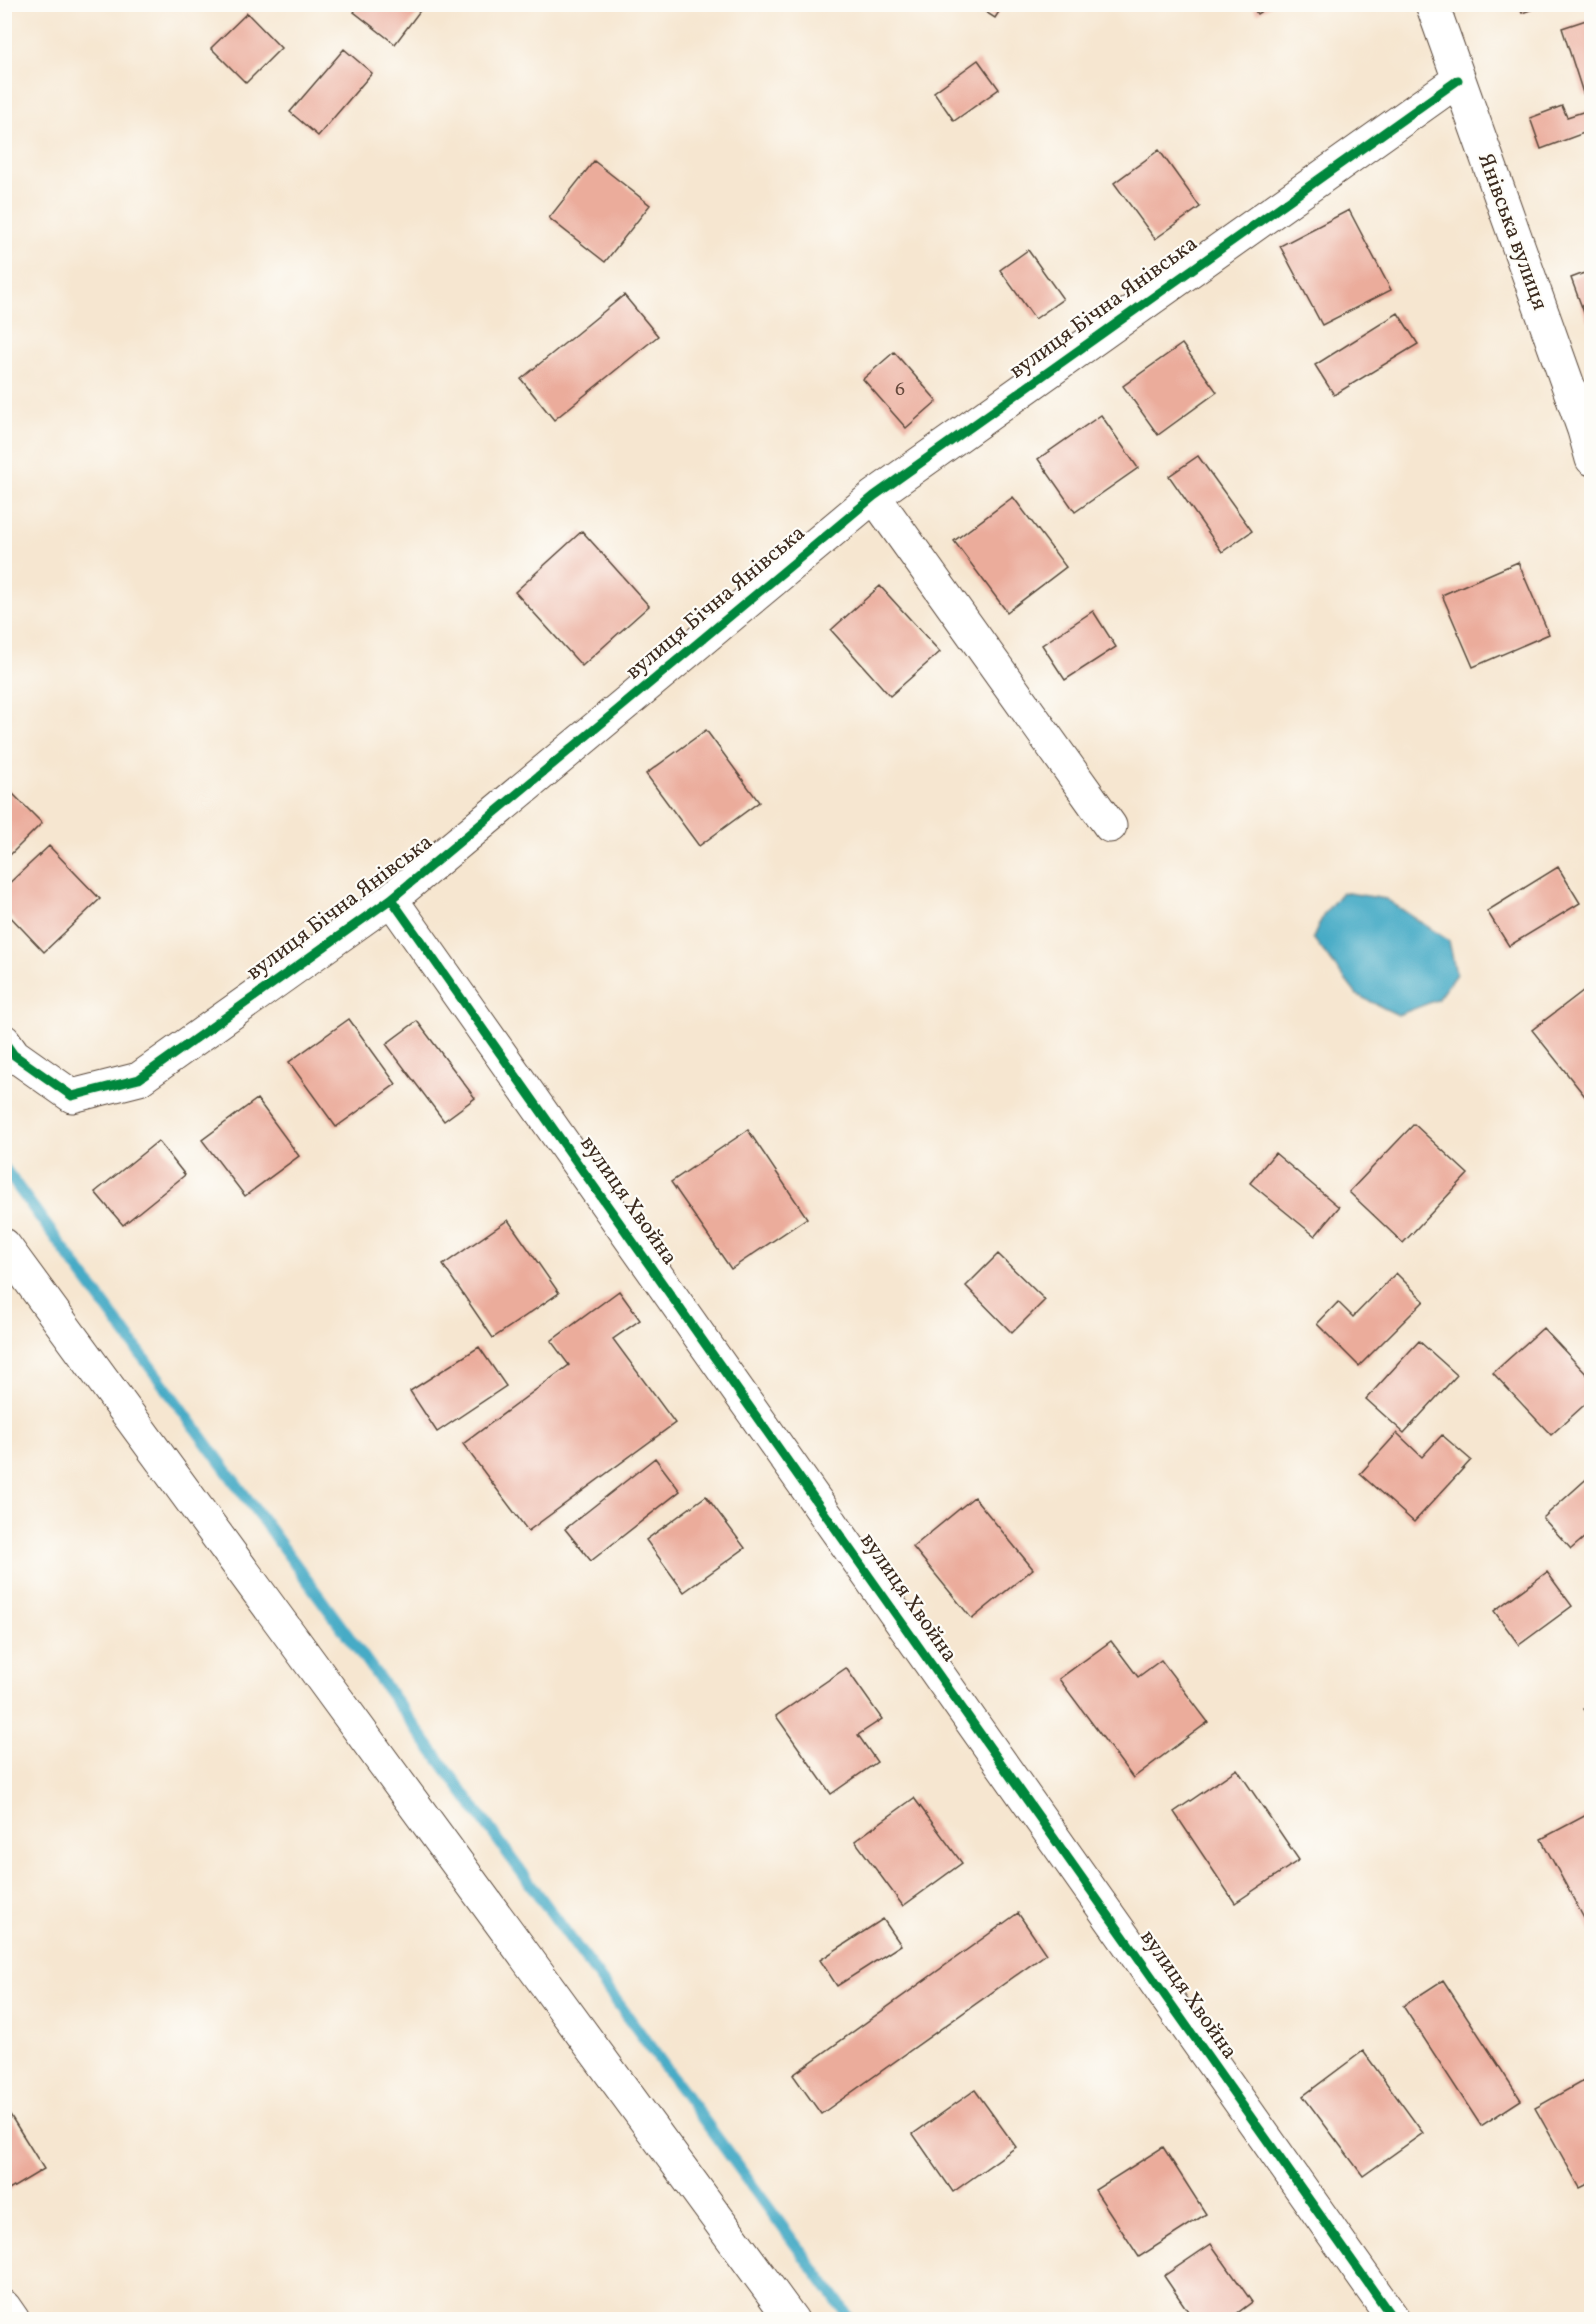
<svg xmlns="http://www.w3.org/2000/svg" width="1596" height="2324" font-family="Vollkorn,serif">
  <rect width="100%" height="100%" fill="#fdfcf7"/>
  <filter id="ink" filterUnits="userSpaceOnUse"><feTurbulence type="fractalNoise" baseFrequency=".0167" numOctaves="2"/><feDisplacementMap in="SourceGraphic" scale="12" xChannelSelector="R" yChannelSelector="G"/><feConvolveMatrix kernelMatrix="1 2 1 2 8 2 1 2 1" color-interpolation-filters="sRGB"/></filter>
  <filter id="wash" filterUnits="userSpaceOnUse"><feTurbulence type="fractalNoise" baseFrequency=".008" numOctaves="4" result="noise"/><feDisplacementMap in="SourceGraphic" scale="24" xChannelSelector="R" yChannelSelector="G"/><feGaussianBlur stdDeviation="1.35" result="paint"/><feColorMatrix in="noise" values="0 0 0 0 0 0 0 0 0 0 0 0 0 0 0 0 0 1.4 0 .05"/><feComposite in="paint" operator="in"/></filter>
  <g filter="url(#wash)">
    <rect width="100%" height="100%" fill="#f6e6d0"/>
    <!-- water -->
    <path fill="#46abc6" stroke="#406a72" stroke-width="1.5" d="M 1342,892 L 1386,899 L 1449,941 L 1456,974 L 1437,1000 L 1398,1015 L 1357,995 L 1313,938 L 1324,914 Z"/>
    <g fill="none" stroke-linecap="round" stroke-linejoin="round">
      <!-- stream -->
      <path stroke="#46abc6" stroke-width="12" d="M 4,1168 L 851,2320"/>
    </g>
    <g id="blocks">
      <!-- building -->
      <path fill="#ebac9b" d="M 360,4 L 425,4 L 395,44 L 354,12 Z
        M 973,4 L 1004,4 L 995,18 Z
        M 1251,4 L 1273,4 L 1257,14 Z
        M 1518,4 L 1544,4 L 1544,5 L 1522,13 Z
        M 247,13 L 281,48 L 246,83 L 211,48 Z
        M 1592,18 L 1592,93 L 1584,96 L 1562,28 Z
        M 344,49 L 372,73 L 318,136 L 290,112 Z
        M 978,60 L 999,89 L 954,121 L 934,92 Z
        M 1562,106 L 1567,117 L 1592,109 L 1592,130 L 1541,149 L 1530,118 Z
        M 1159,150 L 1200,207 L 1155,239 L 1114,183 Z
        M 594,161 L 650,205 L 605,262 L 549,218 Z
        M 1349,210 L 1391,290 L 1322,325 L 1280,246 Z
        M 1028,250 L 1063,299 L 1035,319 L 1000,270 Z
        M 1592,270 L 1592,320 L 1587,321 L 1571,278 Z
        M 624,295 L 658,336 L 554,420 L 521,379 Z
        M 1398,313 L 1418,344 L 1334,395 L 1315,365 Z
        M 1182,344 L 1217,392 L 1158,435 L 1123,386 Z
        M 894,352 L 937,401 L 906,428 L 863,379 Z
        M 1101,415 L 1138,468 L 1075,512 L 1038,459 Z
        M 1198,456 L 1252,531 L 1222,552 L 1169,476 Z
        M 1013,497 L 1066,567 L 1007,612 L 954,541 Z
        M 582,531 L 649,606 L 582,666 L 515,592 Z
        M 1518,562 L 1549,634 L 1473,667 L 1442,595 Z
        M 880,586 L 940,652 L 890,696 L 831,630 Z
        M 1093,611 L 1116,647 L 1065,680 L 1042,645 Z
        M 706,730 L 759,802 L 699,846 L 646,774 Z
        M 4,785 L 42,823 L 4,861 Z
        M 49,846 L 100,899 L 44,952 L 4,910 L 4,888 Z
        M 1558,867 L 1580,903 L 1509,946 L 1487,911 Z
        M 1592,984 L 1592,1105 L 1532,1030 Z
        M 349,1019 L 396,1084 L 336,1127 L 289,1062 Z
        M 417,1021 L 475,1098 L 444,1121 L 386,1044 Z
        M 257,1099 L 299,1156 L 245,1196 L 202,1140 Z
        M 1414,1124 L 1468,1174 L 1403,1243 L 1349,1192 Z
        M 748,1130 L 807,1218 L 731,1269 L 671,1182 Z
        M 158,1141 L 185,1175 L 123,1225 L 95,1192 Z
        M 1275,1153 L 1339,1207 L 1315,1236 L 1250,1183 Z
        M 508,1220 L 559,1293 L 493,1338 L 443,1265 Z
        M 998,1254 L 1045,1300 L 1012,1333 L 966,1286 Z
        M 1396,1273 L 1424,1301 L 1359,1366 L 1317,1324 L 1338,1302 L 1353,1317 Z
        M 619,1291 L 640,1320 L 613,1339 L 675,1423 L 528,1531 L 463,1444 L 569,1365 L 551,1341 Z
        M 1543,1328 L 1592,1380 L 1592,1398 L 1551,1435 L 1493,1373 Z
        M 1419,1341 L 1457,1375 L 1404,1433 L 1366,1399 Z
        M 479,1347 L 506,1386 L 437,1432 L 410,1391 Z
        M 1397,1433 L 1422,1457 L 1442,1435 L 1471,1460 L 1414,1522 L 1360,1474 Z
        M 655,1458 L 680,1491 L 591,1561 L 565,1529 Z
        M 1592,1474 L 1592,1531 L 1571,1549 L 1543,1518 Z
        M 706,1496 L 745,1548 L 684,1592 L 646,1540 Z
        M 974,1497 L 1033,1569 L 972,1619 L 913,1547 Z
        M 1547,1572 L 1572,1606 L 1519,1645 L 1494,1611 Z
        M 1111,1641 L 1138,1677 L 1161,1660 L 1208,1722 L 1133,1778 L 1059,1679 Z
        M 846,1668 L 882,1719 L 858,1735 L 877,1762 L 831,1794 L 776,1716 Z
        M 1592,1704 L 1592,1720 L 1584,1709 Z
        M 1237,1769 L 1299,1860 L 1235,1903 L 1174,1812 Z
        M 914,1798 L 962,1863 L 903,1906 L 855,1841 Z
        M 1592,1812 L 1592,1933 L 1541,1839 Z
        M 1018,1913 L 1046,1954 L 821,2114 L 793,2075 Z
        M 883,1919 L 901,1945 L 837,1986 L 820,1960 Z
        M 1443,1980 L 1521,2100 L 1481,2126 L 1403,2006 Z
        M 1363,2051 L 1423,2133 L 1363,2176 L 1303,2096 Z
        M 1583,2081 L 1592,2097 L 1592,2182 L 1580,2188 L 1535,2108 Z
        M 975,2090 L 1016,2147 L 953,2192 L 913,2134 Z
        M 4,2105 L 44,2169 L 4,2193 Z
        M 1163,2147 L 1206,2214 L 1139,2257 L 1095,2190 Z
        M 1211,2244 L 1252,2302 L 1228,2320 L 1194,2320 L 1164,2276 Z"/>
    </g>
  </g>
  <g filter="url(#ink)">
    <use href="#blocks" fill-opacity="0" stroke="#574639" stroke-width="1.5"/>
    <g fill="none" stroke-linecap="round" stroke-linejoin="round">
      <defs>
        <path id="minor" d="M 1432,4 L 1584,430 L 1592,459
          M 874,496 L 1110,826
          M 391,899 L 1394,2320
          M 4,1041 L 14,1055 L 72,1096 L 139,1079 L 391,899 L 874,496 L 1458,80
          M 4,1245 L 792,2320
          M 4,2307 L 13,2320"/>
      </defs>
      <!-- minor casing -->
      <use href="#minor" stroke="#574639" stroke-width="35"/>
      <!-- minor -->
      <use href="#minor" stroke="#fff" stroke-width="33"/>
      <defs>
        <path id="cycleway" d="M 391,899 L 1394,2320
          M 4,1041 L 14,1055 L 72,1096 L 139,1079 L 391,899 L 874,496 L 1458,80"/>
      </defs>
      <!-- cycleway casing -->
      <use href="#cycleway" stroke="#fdfcf7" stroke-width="13"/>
      <!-- cycleway -->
      <use href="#cycleway" stroke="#00873e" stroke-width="9"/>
    </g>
  </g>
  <g text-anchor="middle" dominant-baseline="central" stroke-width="4.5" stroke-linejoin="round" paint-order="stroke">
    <!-- number labels -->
    <g font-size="20" fill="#674a3d">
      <text x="900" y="390">6</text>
    </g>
    <!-- street labels -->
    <g font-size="22" fill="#3b2a1e" stroke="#fdfcf7">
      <text transform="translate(1512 232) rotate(70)">Янівська вулиця</text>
      <text transform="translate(1104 308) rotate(-36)">вулиця Бічна Янівська</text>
      <text transform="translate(716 603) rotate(-40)">вулиця Бічна Янівська</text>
      <text transform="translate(340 908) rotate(-37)">вулиця Бічна Янівська</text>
      <text transform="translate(628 1201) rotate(55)">вулиця Хвойна</text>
      <text transform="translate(908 1598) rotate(55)">вулиця Хвойна</text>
      <text transform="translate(1188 1995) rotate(55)">вулиця Хвойна</text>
    </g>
  </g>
  <!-- margin -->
  <rect width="1596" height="2324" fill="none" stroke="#fdfcf7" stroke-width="24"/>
</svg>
